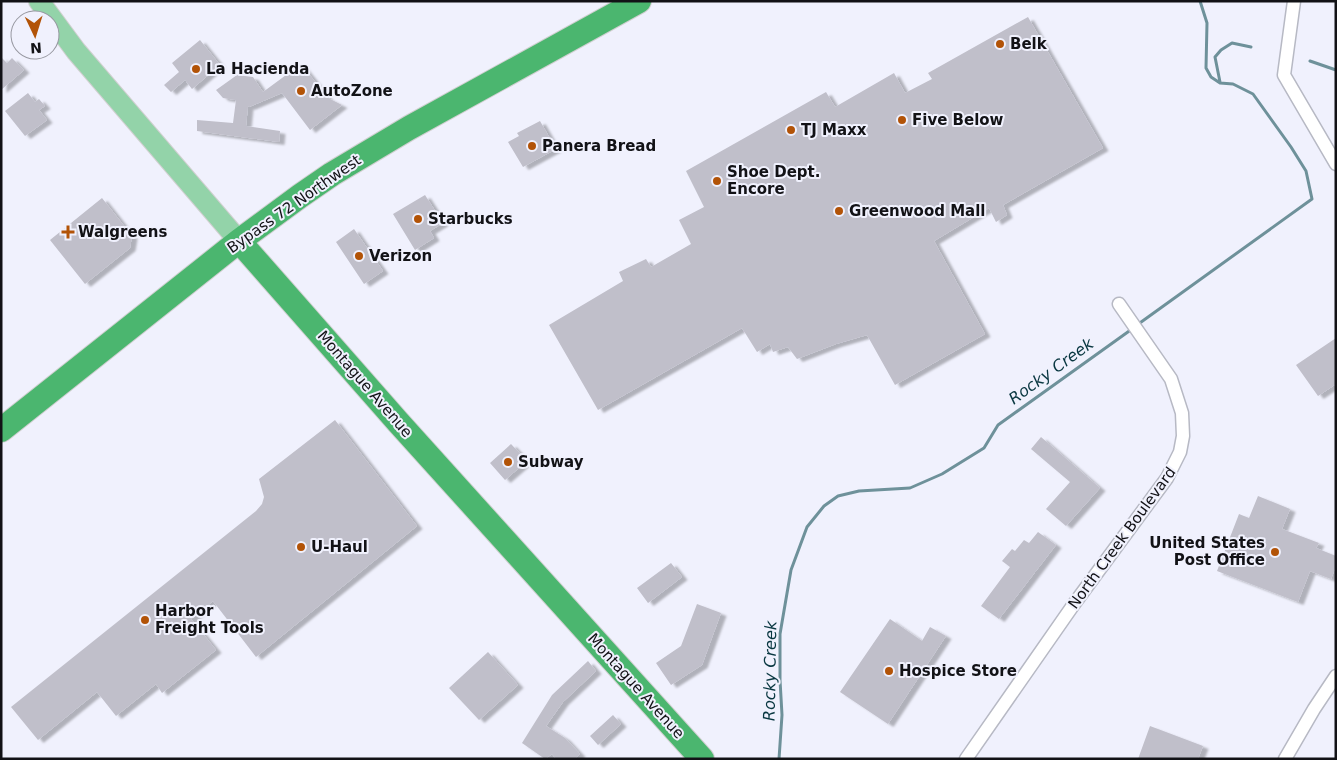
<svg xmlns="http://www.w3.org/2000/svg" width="1337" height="760" font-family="'DejaVu Sans',sans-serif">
  <defs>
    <filter id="shadow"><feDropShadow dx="5.5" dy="3" stdDeviation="1" flood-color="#0004"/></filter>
  </defs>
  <rect width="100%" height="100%" fill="#f0f1fd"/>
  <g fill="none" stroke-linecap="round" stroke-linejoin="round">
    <!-- stream -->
    <path stroke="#6e919a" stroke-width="3" d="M 1310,61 L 1336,70
      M 1220,82 L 1215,57 L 1221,50 L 1232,43 L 1251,47
      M 1137,325 L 1312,199 L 1306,171 L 1291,147 L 1253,94 L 1233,84 L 1220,83 L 1211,77 L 1206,68 L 1207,23 L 1200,1
      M 779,759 L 782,715 L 780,680 L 780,634 L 791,570 L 807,527 L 824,506 L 838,496 L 859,491 L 910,488 L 942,474 L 984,448 L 998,425 L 1132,329"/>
  </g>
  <!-- building -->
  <path fill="#c0bfca" filter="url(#shadow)" d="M 1028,17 L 1103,148 L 1003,205 L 1007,215 L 996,222 L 989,208 L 934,241 L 985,334 L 895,385 L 867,335 L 836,344 L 797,359 L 788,347 L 773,352 L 770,344 L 757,352 L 742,328 L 598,410 L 549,325 L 623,281 L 619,272 L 646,259 L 651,267 L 691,244 L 679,220 L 704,207 L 686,171 L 826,92 L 835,107 L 894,73 L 905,93 L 932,79 L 928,73 Z
    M 200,40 L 220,65 L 192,89 L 185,80 L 171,92 L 164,85 L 179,72 L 172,63 Z
    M 1,57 L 7,63 L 12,58 L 24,70 L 1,90 Z
    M 301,64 L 328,98 L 342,105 L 310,130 L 282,93 L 249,107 L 248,106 L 246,126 L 280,131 L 279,142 L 197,131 L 197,120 L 233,123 L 236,100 L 223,98 L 216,90 L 237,75 L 253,77 L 263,92 Z
    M 28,93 L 35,102 L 39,99 L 45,106 L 39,110 L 47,120 L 25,136 L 5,111 Z
    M 540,121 L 556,149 L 523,167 L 508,142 L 519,136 L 517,133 Z
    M 425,195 L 443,223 L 430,231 L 434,238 L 415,250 L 393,214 Z
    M 102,198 L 132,236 L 130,248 L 85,284 L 50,240 Z
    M 354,229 L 383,271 L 364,284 L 336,242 Z
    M 1336,338 L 1336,384 L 1318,396 L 1296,365 Z
    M 335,420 L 417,526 L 256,657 L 213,601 L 191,619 L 216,650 L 162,693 L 156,684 L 116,716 L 97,692 L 38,740 L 11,707 L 256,511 L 262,504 L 264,497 L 259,479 Z
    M 1041,437 L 1100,488 L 1066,526 L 1046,509 L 1070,482 L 1031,449 Z
    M 511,444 L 527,461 L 505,480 L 490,463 Z
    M 1258,496 L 1290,509 L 1282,529 L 1319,543 L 1316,548 L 1336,556 L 1336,566 L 1331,579 L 1310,571 L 1298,602 L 1217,571 L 1239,514 L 1249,518 Z
    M 1038,532 L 1056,545 L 999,619 L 981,606 L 1010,567 L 1002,561 L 1012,549 L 1015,551 L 1024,540 L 1029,543 Z
    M 671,563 L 682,577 L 648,603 L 637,588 Z
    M 697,604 L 721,613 L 702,665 L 671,685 L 656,663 L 681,646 Z
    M 890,619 L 922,641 L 930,627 L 946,636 L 888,724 L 840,692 Z
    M 488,652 L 518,685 L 479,720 L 449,688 Z
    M 588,661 L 596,671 L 563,702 L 546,726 L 565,738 L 580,754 L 575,759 L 556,759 L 552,754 L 545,759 L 522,743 L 552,695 Z
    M 613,715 L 621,724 L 598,745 L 590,736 Z
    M 1150,726 L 1203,746 L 1198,759 L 1138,759 Z"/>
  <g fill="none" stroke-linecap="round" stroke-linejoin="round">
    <defs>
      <path id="street" d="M 1294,1 L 1284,75 L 1336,164
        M 966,759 L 1074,604 L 1167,478 L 1180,452 L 1183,436 L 1182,413 L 1171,379 L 1119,304
        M 1285,759 L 1314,709 L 1336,676"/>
      <path id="primary" d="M 39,1 L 76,51 L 239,241"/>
      <path id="highway" d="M 239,241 L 398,422 L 702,759
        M 1,430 L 239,241 L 300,196 L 332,174 L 409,128 L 639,1"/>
    </defs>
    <!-- street casing -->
    <use href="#street" stroke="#b7b9c4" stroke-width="15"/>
    <!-- primary casing -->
    <use href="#primary" stroke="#d0d0d0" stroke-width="22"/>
    <!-- highway casing -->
    <use href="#highway" stroke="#d0d0d0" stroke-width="26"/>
    <!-- street -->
    <use href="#street" stroke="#fff" stroke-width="12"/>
    <!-- primary -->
    <use href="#primary" stroke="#93d3a9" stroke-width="20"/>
    <!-- highway -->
    <use href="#highway" stroke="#4bb66f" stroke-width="24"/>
  </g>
  <!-- markers -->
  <g fill="#b25307" stroke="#f0f1fd" stroke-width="2">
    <circle cx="1000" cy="44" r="5"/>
    <circle cx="196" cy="69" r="5"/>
    <circle cx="301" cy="91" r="5"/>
    <circle cx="902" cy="120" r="5"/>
    <circle cx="791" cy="130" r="5"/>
    <circle cx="532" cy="146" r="5"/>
    <circle cx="717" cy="181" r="5"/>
    <circle cx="839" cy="211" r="5"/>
    <circle cx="418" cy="219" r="5"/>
    <path d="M65.5 224.5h5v5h5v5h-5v5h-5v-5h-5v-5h5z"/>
    <circle cx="359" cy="256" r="5"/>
    <circle cx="508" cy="462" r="5"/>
    <circle cx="301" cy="547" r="5"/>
    <circle cx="1275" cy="552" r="5"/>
    <circle cx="145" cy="620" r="5"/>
    <circle cx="889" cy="671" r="5"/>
  </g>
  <g text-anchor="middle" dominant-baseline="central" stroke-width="4" stroke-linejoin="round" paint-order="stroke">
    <!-- poi labels -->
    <g font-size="15" font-weight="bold" fill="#121216" stroke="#f0f1fd" text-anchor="start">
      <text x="1010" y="44">Belk</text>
      <text x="206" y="69">La Hacienda</text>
      <text x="311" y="91">AutoZone</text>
      <text x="912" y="120">Five Below</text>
      <text x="801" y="130">TJ Maxx</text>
      <text x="542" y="146">Panera Bread</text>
      <text x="727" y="172">Shoe Dept.<tspan x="727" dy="17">Encore</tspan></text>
      <text x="849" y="211">Greenwood Mall</text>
      <text x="428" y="219">Starbucks</text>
      <text x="78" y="232">Walgreens</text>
      <text x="369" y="256">Verizon</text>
      <text x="518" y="462">Subway</text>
      <text x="1265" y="543" text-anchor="end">United States<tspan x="1265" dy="17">Post Office</tspan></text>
      <text x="311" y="547">U-Haul</text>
      <text x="155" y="611">Harbor<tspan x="155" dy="17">Freight Tools</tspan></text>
      <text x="899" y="671">Hospice Store</text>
    </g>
    <!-- street labels -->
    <g font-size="15" fill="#121216" stroke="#f0f1fd">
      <text transform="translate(294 204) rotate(-35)">Bypass 72 Northwest</text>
      <text transform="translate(365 384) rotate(49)">Montague Avenue</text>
      <text transform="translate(1122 538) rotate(-54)">North Creek Boulevard</text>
      <text transform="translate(636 686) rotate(48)">Montague Avenue</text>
    </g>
    <!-- water labels -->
    <g font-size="16" font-style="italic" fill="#093741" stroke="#f0f1fd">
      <text transform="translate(1051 371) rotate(-36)">Rocky Creek</text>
      <text transform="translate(770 671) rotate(-89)">Rocky Creek</text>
    </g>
  </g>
  <!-- border -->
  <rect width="1337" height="760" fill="none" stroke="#121216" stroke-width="5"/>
  <!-- north arrow -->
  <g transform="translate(35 35) rotate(176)"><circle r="24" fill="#f0f1fd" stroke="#9798a1"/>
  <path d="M0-4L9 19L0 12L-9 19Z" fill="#b25307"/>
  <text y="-8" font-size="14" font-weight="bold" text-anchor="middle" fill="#121216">N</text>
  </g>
</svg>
